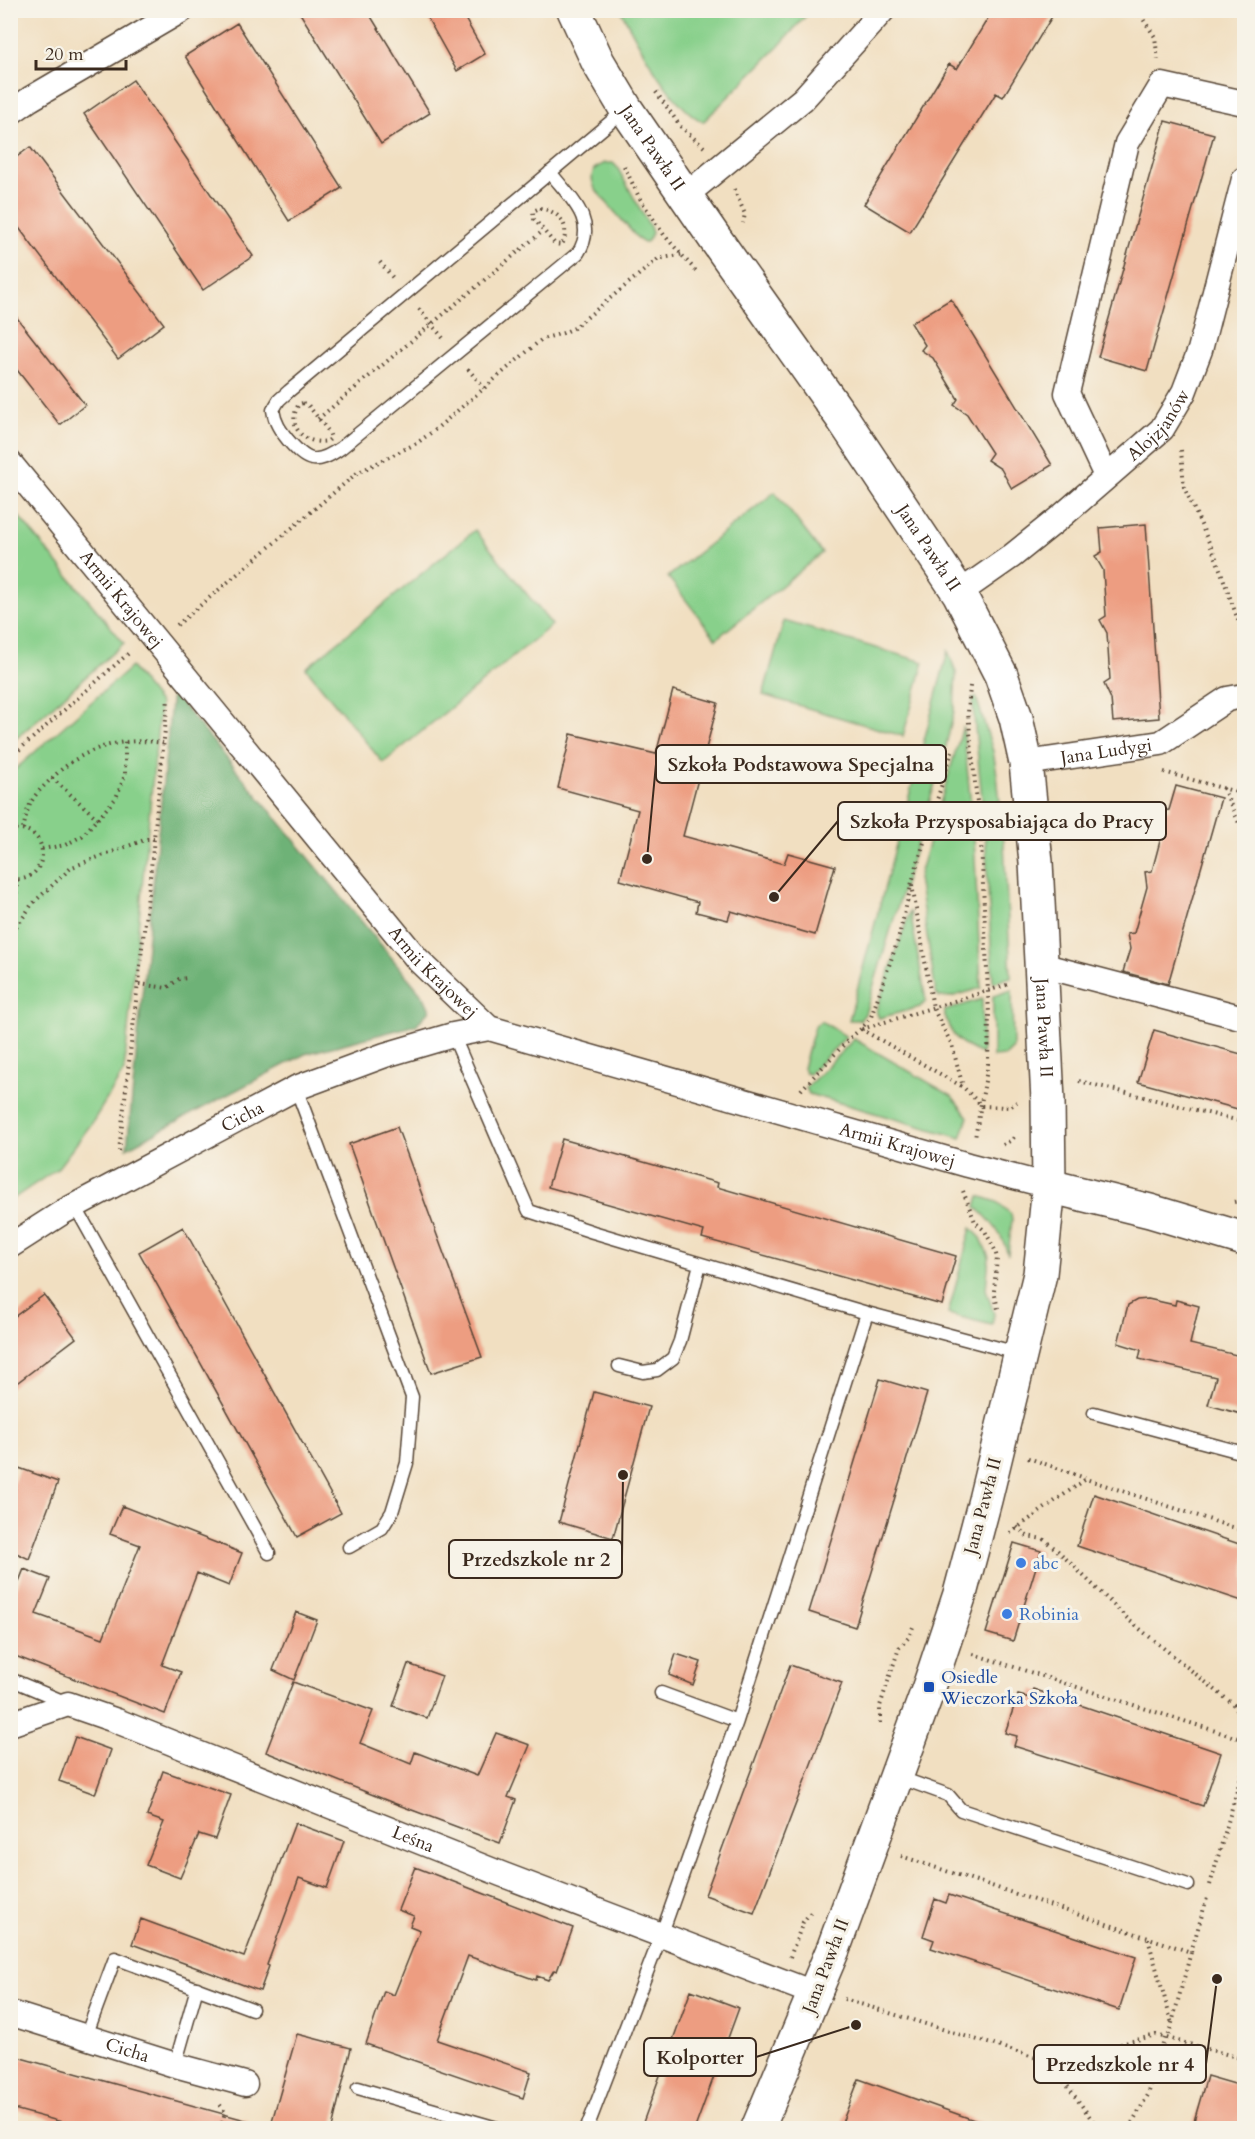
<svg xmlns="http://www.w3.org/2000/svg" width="1255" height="2139" font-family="Cardo,serif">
  <rect width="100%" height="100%" fill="#f7f3e8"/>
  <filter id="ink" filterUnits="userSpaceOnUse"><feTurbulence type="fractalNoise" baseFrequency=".0167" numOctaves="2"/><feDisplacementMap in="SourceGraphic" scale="12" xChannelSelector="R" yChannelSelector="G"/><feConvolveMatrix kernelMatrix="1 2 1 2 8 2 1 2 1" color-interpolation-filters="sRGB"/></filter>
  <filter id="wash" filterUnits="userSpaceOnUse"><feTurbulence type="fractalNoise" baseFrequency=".008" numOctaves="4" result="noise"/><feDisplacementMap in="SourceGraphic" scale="24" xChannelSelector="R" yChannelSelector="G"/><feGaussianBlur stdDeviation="1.35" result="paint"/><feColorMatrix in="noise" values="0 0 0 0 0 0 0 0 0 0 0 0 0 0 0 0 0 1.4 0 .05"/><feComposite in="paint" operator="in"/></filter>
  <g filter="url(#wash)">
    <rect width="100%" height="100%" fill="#f1dfc1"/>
    <!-- green -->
    <path fill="#88d08b" stroke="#627d54" stroke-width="1.5" d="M 621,11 L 810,11 L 779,46 L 703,122 C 669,104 639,45 621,11 Z
      M 605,163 L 613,163 L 617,167 L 650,227 L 652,233 L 648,241 L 644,243 L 639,240 L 595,189 C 592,181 591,177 594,169 Z
      M 775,492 L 822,553 L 716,639 L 668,577 Z
      M 16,513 L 124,643 L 11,743 L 10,518 Z
      M 475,530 L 552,625 L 383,763 L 306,668 Z
      M 784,621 L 924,662 L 903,736 L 763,695 Z
      M 948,651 L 956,672 L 954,711 L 944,754 L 865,1014 L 860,1020 L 849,1020 Z
      M 131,667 L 160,704 L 124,1071 L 92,1123 L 57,1169 L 11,1200 L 11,773 Z
      M 976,697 L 993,751 L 997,774 L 1004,843 L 1011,977 L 993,983 L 985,831 L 973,706 L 973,698 Z
      M 963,726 L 974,837 L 981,988 L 951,997 L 939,997 L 936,993 L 918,878 Z
      M 910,911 L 926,1001 L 920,1007 L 879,1018 L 876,1011 Z
      M 1012,990 L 1013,1048 L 1005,1056 L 993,1057 L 993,996 Z
      M 982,999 L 982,1054 C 961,1046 948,1034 944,1011 Z
      M 821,1021 L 844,1035 L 846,1037 L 809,1074 L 805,1073 L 803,1068 L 815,1026 Z
      M 854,1039 L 952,1096 L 968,1117 L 961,1138 L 809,1094 L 806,1088 Z
      M 979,1196 L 997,1202 L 1011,1214 L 1012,1220 L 1008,1255 C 1002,1233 992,1222 976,1207 Z
      M 971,1228 L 981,1238 L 989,1257 L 986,1289 L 994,1314 L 992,1325 L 948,1314 Z"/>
    <!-- forest -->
    <path fill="#6eb277" stroke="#546e4a" stroke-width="1.5" d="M 172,692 L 424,997 L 430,1010 L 416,1025 L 305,1054 L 127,1148 Z"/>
    <g id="blocks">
      <!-- building -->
      <path fill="#ed9d81" d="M 298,10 L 367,10 L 430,113 L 381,144 Z
        M 423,10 L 460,10 L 485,54 L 457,71 Z
        M 993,10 L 1056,10 L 1003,97 L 996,93 L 910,232 L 864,204 L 949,64 L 957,69 Z
        M 237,23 L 342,188 L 289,221 L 185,56 Z
        M 133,80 L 253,256 L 203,290 L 84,114 Z
        M 1165,121 L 1214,134 L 1147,371 L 1098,357 Z
        M 30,147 L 164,324 L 118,359 L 10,216 L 10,162 Z
        M 951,299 L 1052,465 L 1012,489 L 1001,469 L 987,460 L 992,453 L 967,414 L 954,405 L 958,399 L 933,358 L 921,350 L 925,345 L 911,323 Z
        M 10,309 L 85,405 L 60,425 L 10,361 Z
        M 1146,524 L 1159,718 L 1113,722 L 1111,699 L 1104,684 L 1110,680 L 1107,633 L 1100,620 L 1106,616 L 1103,570 L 1095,556 L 1102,552 L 1100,528 Z
        M 673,690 L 718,703 L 683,836 L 784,864 L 788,853 L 835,866 L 815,935 L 731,911 L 728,920 L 696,912 L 698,902 L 620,880 L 638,810 L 558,788 L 571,734 L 656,754 Z
        M 1176,786 L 1221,798 L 1168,984 L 1123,972 L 1130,949 L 1127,934 L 1134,933 L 1147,887 L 1145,872 L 1152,871 L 1164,826 L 1162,811 L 1169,810 Z
        M 1154,1030 L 1245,1055 L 1245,1111 L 1138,1082 Z
        M 397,1127 L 482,1357 L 431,1373 L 349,1144 Z
        M 562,1139 L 718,1183 L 717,1187 L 956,1256 L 942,1305 L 702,1238 L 704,1231 L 548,1187 Z
        M 183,1227 L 341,1513 L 297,1537 L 139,1252 Z
        M 44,1295 L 76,1338 L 10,1388 L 10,1320 Z
        M 1148,1299 L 1175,1305 L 1176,1300 L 1199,1306 L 1190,1344 L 1245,1357 L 1245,1415 L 1208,1405 L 1216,1377 L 1139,1359 L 1141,1350 L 1118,1343 L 1128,1305 L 1137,1300 Z
        M 880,1379 L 927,1393 L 855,1627 L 809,1612 Z
        M 594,1392 L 649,1407 L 613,1538 L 559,1522 Z
        M 19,1468 L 58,1482 L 29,1559 L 10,1550 L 10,1492 Z
        M 1094,1494 L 1245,1546 L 1245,1602 L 1077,1546 Z
        M 122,1506 L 242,1553 L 229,1586 L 197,1573 L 162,1665 L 181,1672 L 165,1714 L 10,1654 L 10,1604 L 24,1569 L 50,1579 L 36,1614 L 103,1638 L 140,1545 L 110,1534 Z
        M 1014,1543 L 1041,1551 L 1013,1641 L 986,1633 Z
        M 296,1612 L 317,1620 L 294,1680 L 273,1670 Z
        M 676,1654 L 701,1662 L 693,1685 L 669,1675 Z
        M 408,1664 L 442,1676 L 427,1718 L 393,1706 Z
        M 790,1665 L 842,1683 L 754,1913 L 705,1895 Z
        M 293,1682 L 373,1711 L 360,1743 L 411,1764 L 415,1752 L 477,1776 L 496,1733 L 530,1745 L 508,1797 L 516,1800 L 500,1843 L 396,1804 L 266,1752 Z
        M 1033,1689 L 1221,1753 L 1203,1806 L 1014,1746 L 1017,1736 L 1005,1733 L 1018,1695 L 1030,1698 Z
        M 75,1737 L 111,1750 L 95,1794 L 59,1781 Z
        M 163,1771 L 231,1795 L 215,1839 L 199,1834 L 180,1878 L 146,1865 L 164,1822 L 147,1816 Z
        M 295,1823 L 344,1841 L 327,1888 L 299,1878 L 267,1965 L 269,1966 L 260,1991 L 132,1944 L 141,1919 L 244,1957 Z
        M 415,1867 L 573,1928 L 557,1971 L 554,1970 L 548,1980 L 537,1976 L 536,1980 L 468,1956 L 437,2040 L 531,2072 L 523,2098 L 366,2044 L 384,1991 L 394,1995 L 420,1930 L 410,1926 L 414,1916 L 398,1910 Z
        M 949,1895 L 1136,1957 L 1119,2010 L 931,1948 L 934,1940 L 923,1936 L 929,1917 L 935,1899 L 946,1903 Z
        M 691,1990 L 739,2008 L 695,2128 L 641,2128 Z
        M 297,2034 L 351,2048 L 332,2128 L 270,2128 Z
        M 10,2055 L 249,2121 L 248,2128 L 84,2128 L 10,2108 Z
        M 1207,2076 L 1245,2087 L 1245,2128 L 1192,2128 Z
        M 859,2079 L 988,2125 L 987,2128 L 840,2128 Z"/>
    </g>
  </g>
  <g filter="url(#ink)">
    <use href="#blocks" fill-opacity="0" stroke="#564536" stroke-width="1.5"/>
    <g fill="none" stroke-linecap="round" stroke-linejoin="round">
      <defs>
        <path id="lane" d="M 550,172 C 569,197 599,221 578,253 L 341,448 C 315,466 307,462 288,440 C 280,430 275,423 273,410 L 279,400 L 289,391 L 602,129 L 625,110
          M 453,1035 L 529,1211 L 593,1232 L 867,1313 L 1021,1354
          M 296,1088 L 412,1397 L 407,1463 L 392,1512 L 382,1528 L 349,1547
          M 75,1206 L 269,1553
          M 619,1366 L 643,1372 L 657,1370 L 673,1358 L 680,1341 L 700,1264
          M 1094,1413 L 1244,1453
          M 10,1679 L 67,1703
          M 661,1693 L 737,1721
          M 898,1777 L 948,1795 L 961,1810 L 1188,1885
          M 86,2036 L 115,1958 L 252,2009
          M 175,2065 L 197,1988
          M 358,2088 L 497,2128
          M 587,2128 L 662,1933 L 737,1721 L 867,1313"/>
        <g id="street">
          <path d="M 10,113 L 30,99 L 182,10"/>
          <path d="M 686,195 L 803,99 L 883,10"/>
          <path id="s1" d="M 10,463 L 418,960 L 489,1028 L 968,1165 L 1049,1186"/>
          <path d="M 1106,476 L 1067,393 L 1127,143 L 1162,85 L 1244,103"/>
          <path id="s2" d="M 959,593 L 1012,556 L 1063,515 L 1162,429 L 1184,392 L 1200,350 L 1244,179"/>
          <path id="s3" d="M 1026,763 L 1161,743 L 1227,699 L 1244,696"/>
          <path d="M 1041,965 L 1244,1018"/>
          <path id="s4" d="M 10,1246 L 63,1212 L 296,1088 L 385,1055 L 453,1035 L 489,1028"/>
          <path id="s5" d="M 10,1724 L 68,1704 L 117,1721 L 501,1874 L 816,1994"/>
          <path id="s6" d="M 10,2013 L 175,2065 L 245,2084"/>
        </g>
        <g id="secondary">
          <path id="s7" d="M 574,10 L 598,62 L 626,109 L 716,240 L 843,419 L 959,593 L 1001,675 L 1016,718 L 1026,763 L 1036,862 L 1048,1101 L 1049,1186 L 1040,1274 L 985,1500 L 960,1594 L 929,1687 L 834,1947 L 758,2128"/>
          <path d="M 1049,1186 L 1150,1211 L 1244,1239"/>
        </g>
      </defs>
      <!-- lane casing -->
      <use href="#lane" stroke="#564536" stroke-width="15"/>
      <!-- street casing -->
      <use href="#street" stroke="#564536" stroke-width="27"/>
      <!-- secondary casing -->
      <use href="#secondary" stroke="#564536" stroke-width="36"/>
      <!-- path -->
      <path stroke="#564536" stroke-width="4" stroke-dasharray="1.5 4.5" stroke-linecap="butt" d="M 1137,10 L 1155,37 L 1158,61
        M 656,92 L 681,127 L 704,147
        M 624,166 L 639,197 L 664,235 L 696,271
        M 734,189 L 745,214 L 743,223
        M 540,208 C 560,212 571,225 562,245 L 555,244 L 534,219 L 533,211 Z
        M 380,262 L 393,278
        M 419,309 L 443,338
        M 468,369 L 484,388
        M 303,403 L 308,405 L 329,432 L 331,438 L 328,441 C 305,446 285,426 299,404 Z
        M 318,419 L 543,231
        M 1181,450 L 1184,487 L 1216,558 L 1244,637
        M 177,625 L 357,473 L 417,443 L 436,429 L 542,339 L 563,333 L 574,328 L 658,259 L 684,254
        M 970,686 L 968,713 L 981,842 L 989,1014 L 988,1064 L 975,1138
        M 10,758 L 131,651
        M 1164,772 L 1244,794
        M 52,778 L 98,819
        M 1223,788 L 1244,834
        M 10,829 C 57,823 48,889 10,878
        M 23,829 C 25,822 26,813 29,807 C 33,796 41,789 49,781 C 80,749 119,736 163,743
        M 42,849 L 65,845 L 82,836 L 116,798 L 125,775 L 125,741
        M 912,885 L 933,1008 L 952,1045 L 963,1087
        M 10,916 L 16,903 L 17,879
        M 10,937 L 32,904 L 72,867 L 147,839 L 154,839
        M 139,984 L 167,988 L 179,979 L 187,978
        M 861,1029 L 963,1087 L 982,1106 L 1010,1107 L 1017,1102
        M 862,1029 L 1010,984
        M 1079,1081 L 1244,1122
        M 801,1090 L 851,1037 L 861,1029 L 871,1017 L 898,940 L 912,882 L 952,751
        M 1003,1145 L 1013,1139 L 1015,1134
        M 119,1151 L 151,868 L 168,699
        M 963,1191 L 975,1222 L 985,1231 L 995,1250 L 997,1258 L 994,1291 L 998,1309
        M 1234,1202 L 1244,1200
        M 1028,1458 L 1085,1478
        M 1017,1527 L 1027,1536 L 1043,1539 L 1056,1549 L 1130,1621 L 1234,1705 L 1244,1724
        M 1010,1533 L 1086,1479 L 1244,1531
        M 973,1654 L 1244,1740
        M 880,1723 L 880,1706 L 899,1648 L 909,1637 L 913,1627
        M 901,1856 L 1191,1952 L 1168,2038
        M 1210,1885 L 1244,1766
        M 1148,1939 L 1172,2024
        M 1191,1952 L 1207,1898
        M 790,1957 L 803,1922 L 811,1912
        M 844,1999 L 1050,2062 L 1156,2035 L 1244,2059
        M 1050,2062 L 1098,2128
        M 220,2105 L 225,2112 L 221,2128
        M 1129,2128 L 1148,2095 L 1165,2037"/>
      <!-- lane -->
      <use href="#lane" stroke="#fff" stroke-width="12"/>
      <!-- street -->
      <use href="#street" stroke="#fff" stroke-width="24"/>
      <!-- secondary -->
      <use href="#secondary" stroke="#fff" stroke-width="33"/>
    </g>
  </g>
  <!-- markers -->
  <g fill="#3f7fe0" stroke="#f7f3e8" stroke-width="2">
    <circle cx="1021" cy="1563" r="6"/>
    <circle cx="1007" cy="1614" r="6"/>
  </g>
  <rect fill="#1a4fb4" stroke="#f7f3e8" stroke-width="2" x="923" y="1681" width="12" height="12" rx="3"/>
  <g text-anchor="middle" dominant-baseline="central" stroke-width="6" stroke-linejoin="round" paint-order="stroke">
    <!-- street labels -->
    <g font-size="18" fill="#3b2a1e" stroke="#f7f3e8">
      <text stroke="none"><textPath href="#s7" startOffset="159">Jana Pawła II</textPath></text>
      <text stroke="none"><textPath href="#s2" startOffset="262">Alojzjanów</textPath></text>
      <text stroke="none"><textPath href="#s7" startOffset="645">Jana Pawła II</textPath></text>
      <text stroke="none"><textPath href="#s1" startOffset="176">Armii Krajowej</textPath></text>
      <text stroke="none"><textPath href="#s3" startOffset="81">Jana Ludygi</textPath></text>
      <text stroke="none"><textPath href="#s1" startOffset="662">Armii Krajowej</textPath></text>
      <text stroke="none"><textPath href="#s7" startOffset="1149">Jana Pawła II</textPath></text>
      <text stroke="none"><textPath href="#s4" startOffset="266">Cicha</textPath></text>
      <text stroke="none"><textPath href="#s1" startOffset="1166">Armii Krajowej</textPath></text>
      <text transform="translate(983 1506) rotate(-75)">Jana Pawła II</text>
      <text stroke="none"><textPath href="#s5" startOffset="432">Leśna</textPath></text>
      <text transform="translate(826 1966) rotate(-69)">Jana Pawła II</text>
      <text stroke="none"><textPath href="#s6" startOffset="123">Cicha</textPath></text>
    </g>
    <!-- shop labels -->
    <g font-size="18" fill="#366cbe" stroke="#f7f3e8" text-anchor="start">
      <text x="1033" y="1563">abc</text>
      <text x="1019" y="1614">Robinia</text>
    </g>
    <!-- transit labels -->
    <g font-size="18" fill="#164399" stroke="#f7f3e8" text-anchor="start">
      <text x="941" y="1677">Osiedle<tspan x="941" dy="21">Wieczorka Szkoła</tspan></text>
    </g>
  </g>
  <!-- callouts -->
  <path fill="none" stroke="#3b2a1e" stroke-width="2" d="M647 859L656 764M774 897L838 821M623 1475L622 1559M856 2025L756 2057M1217 1979L1206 2064"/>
  <g fill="#3b2a1e" stroke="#f7f3e8" stroke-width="2">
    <circle cx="647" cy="859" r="6"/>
    <circle cx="774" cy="897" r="6"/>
    <circle cx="623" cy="1475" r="6"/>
    <circle cx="856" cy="2025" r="6"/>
    <circle cx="1217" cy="1979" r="6"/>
  </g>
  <g fill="#f7f3e8" stroke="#3b2a1e" stroke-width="2">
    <rect x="656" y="745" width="290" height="38" rx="6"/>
    <rect x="838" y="802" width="328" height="38" rx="6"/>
    <rect x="449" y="1540" width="173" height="38" rx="6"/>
    <rect x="644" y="2038" width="112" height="38" rx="6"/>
    <rect x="1034" y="2045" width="172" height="38" rx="6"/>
  </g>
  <g font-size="20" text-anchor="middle" font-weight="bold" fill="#3b2a1e">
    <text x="801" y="771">Szkoła Podstawowa Specjalna</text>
    <text x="1002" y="828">Szkoła Przysposabiająca do Pracy</text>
    <text x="536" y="1566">Przedszkole nr 2</text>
    <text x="700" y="2064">Kolporter</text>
    <text x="1120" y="2071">Przedszkole nr 4</text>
  </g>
  <!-- margin -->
  <rect width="1255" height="2139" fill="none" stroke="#f7f3e8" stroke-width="36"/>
  <!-- scale -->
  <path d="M36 60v9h90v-9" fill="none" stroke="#3b2a1e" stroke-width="3"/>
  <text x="45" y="60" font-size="18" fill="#3b2a1e" stroke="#f7f3e8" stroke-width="4.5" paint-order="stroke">20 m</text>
</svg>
